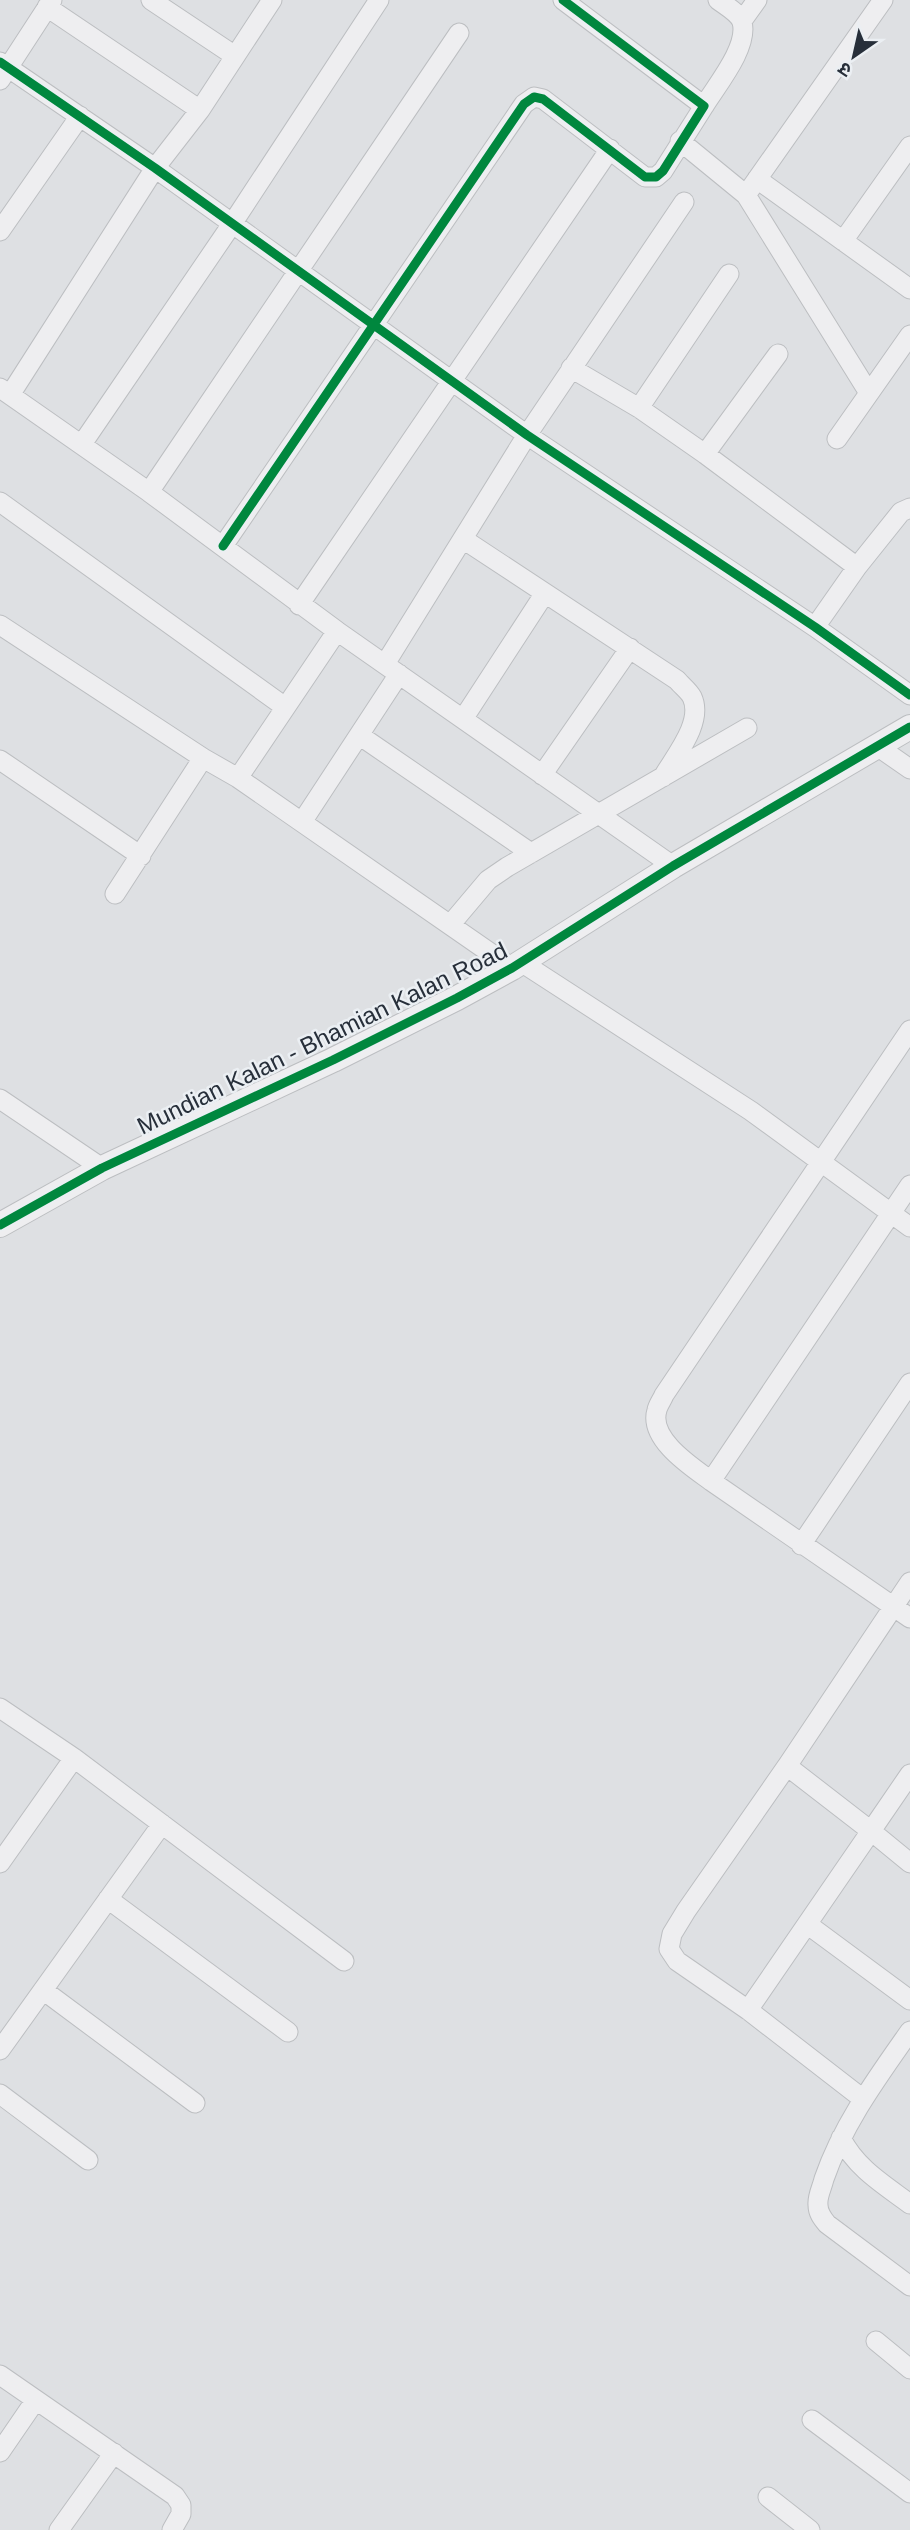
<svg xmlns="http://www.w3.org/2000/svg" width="910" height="2530" font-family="Arial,'Noto Sans Devanagari',sans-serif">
  <rect width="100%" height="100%" fill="#dee0e3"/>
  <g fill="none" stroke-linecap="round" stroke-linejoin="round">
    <defs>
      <path id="minor" d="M 151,0 L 235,56
        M 47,7 L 200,110
        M 742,21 L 757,0
        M 0,62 L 155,168 L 527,435 L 815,627 L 910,695
        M 0,80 L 52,0
        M 704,106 C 716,86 749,47 742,22 C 739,13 726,6 718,0
        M 680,141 L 746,195 L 869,393
        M 757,179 L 910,289
        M 746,195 L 883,0
        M 0,231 L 80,116
        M 843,241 L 910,146
        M 571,368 L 639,408 L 705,454 L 857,567
        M 0,388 L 149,492 L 337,631 L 238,778 L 512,968
        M 10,395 L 155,168 L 200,110 L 272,0
        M 639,408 L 729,274
        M 837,439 L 910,335
        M 82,444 L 232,224 L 379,0
        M 705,454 L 778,354
        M 149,492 L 459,33
        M 0,502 L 285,707
        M 463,539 L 677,680 C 681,685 689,691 692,697 C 704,722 675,756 663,777
        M 223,546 L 524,104 L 534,97 L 543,99 L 645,177 L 656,177 L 663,171 L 704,106 L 563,0
        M 299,605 L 610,149
        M 0,625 L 203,758
        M 815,627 L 857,567 L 901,512 L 910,508
        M 337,631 L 673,866
        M 385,664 L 527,435 L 684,202
        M 463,719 L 545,593
        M 359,735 L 531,853
        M 877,746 L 910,769
        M 0,760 L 141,856
        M 542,775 L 630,648
        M 302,822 L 399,674
        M 115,894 L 203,758 L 238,778
        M 450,925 L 488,880 L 507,867 L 747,728
        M 521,962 L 751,1111 L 910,1227
        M 0,1099 L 102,1168
        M 910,1185 L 711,1481 L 910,1618
        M 711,1481 C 692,1467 648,1439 657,1410 C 658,1405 662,1400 664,1395 L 910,1030
        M 801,1545 L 910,1383
        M 0,1708 L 74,1758 L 344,1961
        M 787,1766 L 686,1911 L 672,1934 L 669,1949 L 677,1961 L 748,2010 L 863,2099
        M 910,1774 L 871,1831 L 910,1863
        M 0,1863 L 74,1758
        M 108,1899 L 288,2032
        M 807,1924 L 910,2000
        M 43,1990 L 195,2103
        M 748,2010 L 871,1831 L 787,1766 L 910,1582
        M 910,2031 C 877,2078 843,2124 824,2179 C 822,2188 817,2196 818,2205 C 818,2213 822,2218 827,2224 L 910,2286
        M 0,2050 L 162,1824
        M 0,2094 L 88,2160
        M 841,2138 C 856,2168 883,2184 910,2204
        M 876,2341 L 910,2369
        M 0,2375 L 175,2496 L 181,2505 L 181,2514 L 172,2530
        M 812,2420 L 910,2493
        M 0,2452 L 35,2401
        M 768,2497 L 810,2530
        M 59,2530 L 114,2453"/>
      <path id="tertiary" d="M 0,1225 L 102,1168 L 333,1060 L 457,998 L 512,968 L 673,866 L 910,727"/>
    </defs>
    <!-- minor casing -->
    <use href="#minor" stroke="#bcbec1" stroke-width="21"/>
    <!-- tertiary casing -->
    <use href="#tertiary" stroke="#bcbec1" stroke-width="26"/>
    <!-- minor -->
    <use href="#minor" stroke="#eeeef0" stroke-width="19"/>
    <!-- tertiary -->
    <use href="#tertiary" stroke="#eeeef0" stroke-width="24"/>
    <defs>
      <path id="cycleway" d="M 0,62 L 155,168 L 527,435 L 815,627 L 910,695
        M 223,546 L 524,104 L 534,97 L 543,99 L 645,177 L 656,177 L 663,171 L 704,106 L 563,0
        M 0,1225 L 102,1168 L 333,1060 L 457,998 L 512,968 L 673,866 L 910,727"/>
    </defs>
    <!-- cycleway casing -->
    <use href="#cycleway" stroke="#ebeff3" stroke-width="13"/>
    <!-- cycleway -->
    <use href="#cycleway" stroke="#00873e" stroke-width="9"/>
  </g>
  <g text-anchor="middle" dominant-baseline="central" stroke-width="5" stroke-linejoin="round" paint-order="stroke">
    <!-- street labels -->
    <g font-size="24" fill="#272f3a" stroke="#ebeff3">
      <text transform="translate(322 1038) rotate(-26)">Mundian Kalan - Bhamian Kalan Road</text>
    </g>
  </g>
  <!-- north arrow -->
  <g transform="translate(854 56) rotate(214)" stroke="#ebeff3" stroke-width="5" paint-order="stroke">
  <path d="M0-5L12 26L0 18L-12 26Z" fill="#272f3a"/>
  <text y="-10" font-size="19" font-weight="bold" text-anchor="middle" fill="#272f3a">उ</text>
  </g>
</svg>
